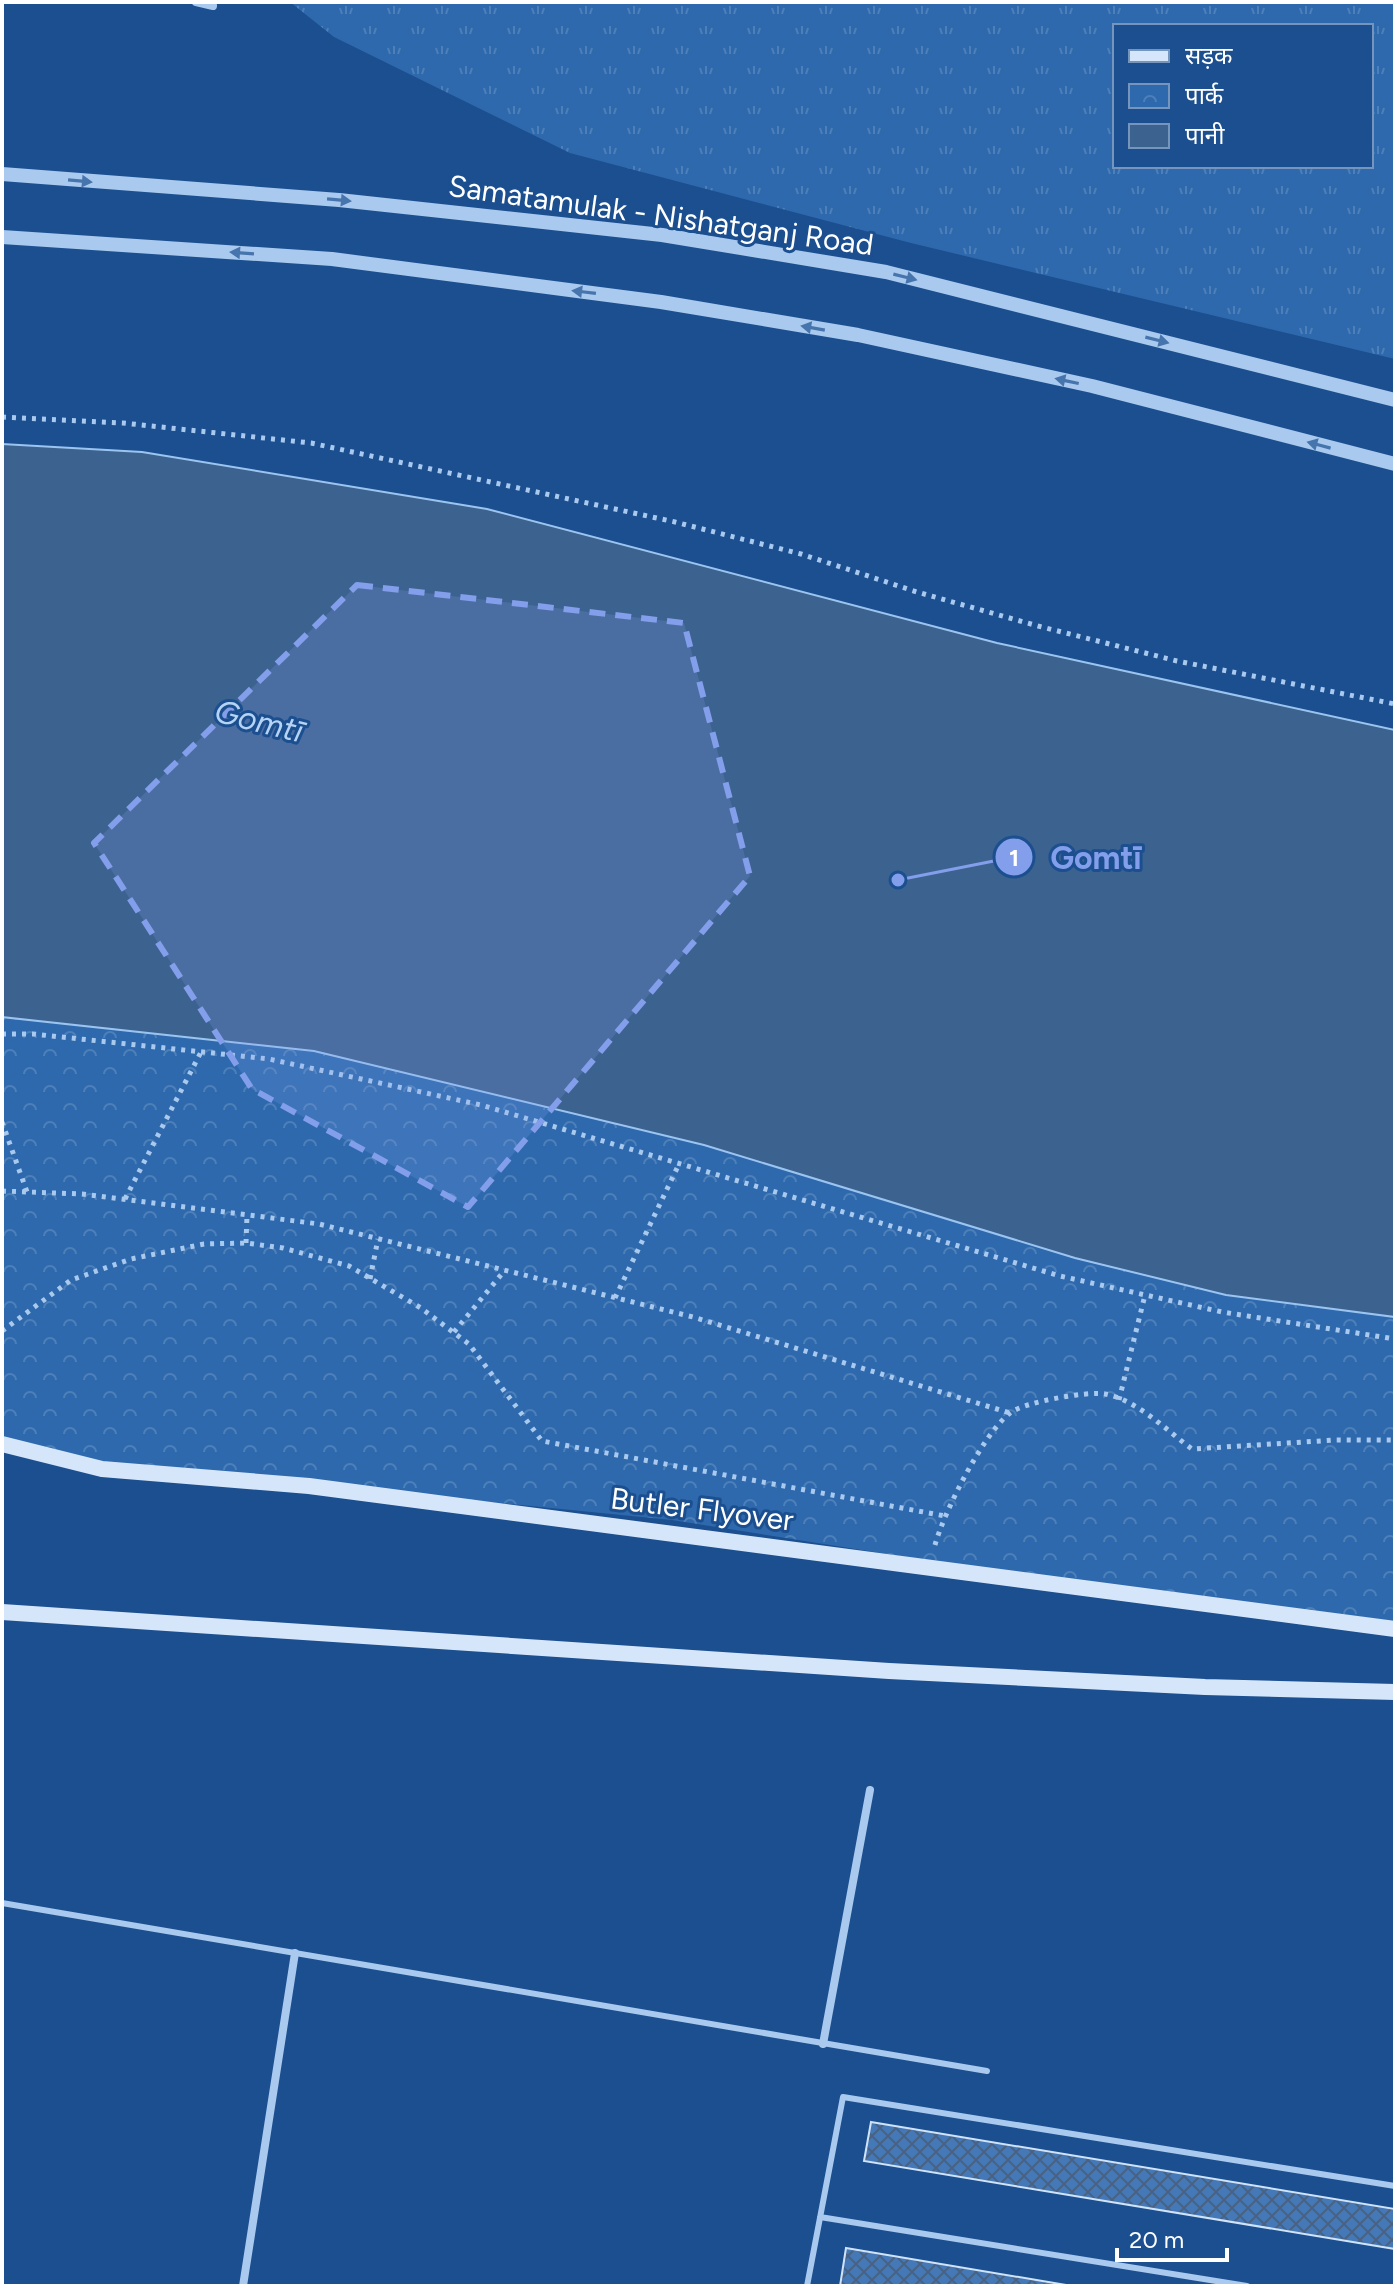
<svg xmlns="http://www.w3.org/2000/svg" width="1397" height="2288" font-family="Figtree,'Noto Sans Devanagari',sans-serif">
  <defs>
    <pattern id="grass-tufts" width="24" height="20" patternUnits="userSpaceOnUse" patternTransform="scale(2)"><rect width="24" height="20" fill="#2e69ad"/><path d="M3 7l-1-3M5 7V3M7 7l1-3M15 17l-1-3M17 17v-4M19 17l1-3" fill="none" stroke="#4d80b9"/></pattern>
    <pattern id="park-crowns" width="20" height="18" patternUnits="userSpaceOnUse" patternTransform="scale(2)"><rect width="20" height="18" fill="#2e69ad"/><path d="M2 6a3 3 0 1 1 6 0M12 15a3 3 0 1 1 6 0" fill="none" stroke="#4d80b9"/></pattern>
    <pattern id="building-cross-hatch" width="8" height="8" patternUnits="userSpaceOnUse" patternTransform="scale(2)"><rect width="8" height="8" fill="#4478b7"/><path d="M0 0l8 8M0 8l8-8" fill="none" stroke="#486282"/></pattern>
  </defs>
  <rect width="100%" height="100%" fill="#1b4f8f"/>
  <!-- grass -->
  <path fill="url(#grass-tufts)" fill-rule="evenodd" d="M 290,2 L 1395,2 L 1395,359 L 911,243 L 570,153 L 334,37 ZM 1115,26 L 1371,26 L 1371,166 L 1115,166 Z"/>
  <!-- park -->
  <path fill="url(#park-crowns)" d="M 2,1017 L 314,1051 L 704,1145 L 1075,1258 L 1226,1295 L 1395,1317 L 1395,1621 L 982,1569 L 672,1520 L 400,1493 L 151,1476 L 2,1447 Z"/>
  <!-- water -->
  <path fill="#3c6290" stroke="#9cc4f0" stroke-width="2" d="M 2,444 L 142,452 L 487,509 L 997,643 L 1395,730 L 1395,1317 L 1226,1295 L 1075,1258 L 704,1145 L 314,1051 L 2,1017 Z"/>
  <!-- building -->
  <path fill="url(#building-cross-hatch)" stroke="#cfe3fa" stroke-width="2" d="M 871,2122 L 1395,2209 L 1395,2249 L 864,2161 Z
    M 846,2248 L 1072,2286 L 840,2286 Z"/>
  <g fill="none" stroke-linecap="round" stroke-linejoin="round">
    <!-- path -->
    <path stroke="#a9c9ee" stroke-width="5" stroke-dasharray="4 6" stroke-linecap="butt" d="M 2,417 L 123,423 L 311,443 L 675,522 L 801,554 L 917,592 L 1038,626 L 1177,661 L 1395,704
      M 2,1034 L 33,1034 L 269,1059 L 481,1105 L 1060,1276 L 1222,1312 L 1395,1339
      M 2,1122 L 27,1192
      M 2,1191 L 82,1194 L 319,1224 L 693,1317 L 1010,1413
      M 125,1199 L 201,1052
      M 246,1243 L 247,1215
      M 370,1279 L 378,1239
      M 615,1298 L 679,1164
      M 2,1331 L 71,1280 L 131,1259 L 204,1244 L 246,1243 L 283,1248 L 349,1266 L 421,1308 L 469,1344 L 542,1441 L 945,1516
      M 454,1332 L 505,1270
      M 1119,1400 L 1145,1295
      M 935,1545 C 944,1512 983,1434 1010,1413 C 1024,1402 1087,1391 1105,1394 C 1137,1400 1166,1430 1192,1449 L 1335,1440 L 1395,1440"/>
    <!-- service -->
    <path stroke="#a9c9ee" stroke-width="6" d="M 2,1903 L 987,2071
      M 820,2217 L 1247,2286
      M 807,2286 L 843,2097 L 1395,2186"/>
    <!-- minor -->
    <path stroke="#a9c9ee" stroke-width="8" d="M 196,2 L 213,6
      M 823,2044 L 870,1790
      M 243,2286 L 295,1953"/>
    <!-- tertiary -->
    <path stroke="#a9c9ee" stroke-width="14" d="M 2,174 L 339,200 L 662,235 L 886,272 L 1395,400
      M 2,237 L 332,259 L 661,302 L 858,335 L 1092,386 L 1395,464"/>
    <!-- secondary -->
    <path stroke="#d6e6fa" stroke-width="16" d="M 2,1444 L 102,1469 L 309,1486 L 1395,1629
      M 2,1612 L 889,1671 L 1205,1687 L 1395,1692"/>
  </g>
  <!-- one-way arrows -->
  <defs><path id="oneway-solid" d="M-6-.8H1V-3.2L6.5 0L1 3.2V.8H-6Z" transform="scale(2)"/></defs>
  <g fill="#4674ac">
    <use href="#oneway-solid" transform="translate(80 181) rotate(5)"/>
    <use href="#oneway-solid" transform="translate(339 200) rotate(5)"/>
    <use href="#oneway-solid" transform="translate(242 253) rotate(-176)"/>
    <use href="#oneway-solid" transform="translate(905 277) rotate(14)"/>
    <use href="#oneway-solid" transform="translate(584 292) rotate(-173)"/>
    <use href="#oneway-solid" transform="translate(813 328) rotate(-170)"/>
    <use href="#oneway-solid" transform="translate(1157 340) rotate(14)"/>
    <use href="#oneway-solid" transform="translate(1067 381) rotate(-168)"/>
    <use href="#oneway-solid" transform="translate(1319 445) rotate(-165)"/>
  </g>
  <!-- marked area -->
  <path fill="#839eea" fill-opacity="0.2" stroke="#839eea" stroke-width="6" stroke-dasharray="16 10" stroke-linejoin="round" d="M 357,585 L 684,623 L 750,876 L 468,1207 L 252,1089 L 94,843 Z"/>
  <g text-anchor="middle" dominant-baseline="central" stroke-width="6" stroke-linejoin="round" paint-order="stroke">
    <!-- street labels -->
    <g font-size="30" fill="#fff" stroke="#1b4f8f">
      <text transform="translate(661 215) rotate(8)">Samatamulak - Nishatganj Road</text>
      <text transform="translate(702 1509) rotate(7)">Butler Flyover</text>
    </g>
    <!-- water labels -->
    <g font-size="32" font-style="italic" fill="#b5d3f5" stroke="#1b4f8f">
      <text transform="translate(259 721) rotate(14)">Gomtī</text>
    </g>
  </g>
  <!-- callouts -->
  <path fill="none" stroke="#839eea" stroke-width="3" d="M898 880L1014 857"/>
  <g fill="#839eea" stroke="#1b4f8f" stroke-width="3">
    <circle cx="898" cy="880" r="8"/>
    <circle cx="1014" cy="857" r="20"/>
  </g>
  <g font-size="24" text-anchor="middle" font-weight="bold" fill="#fff">
    <text x="1014" y="866">1</text>
  </g>
  <g font-size="32" text-anchor="middle" font-weight="bold" fill="#839eea" stroke="#1b4f8f" stroke-width="6" stroke-linejoin="round" paint-order="stroke">
    <text x="1096" y="869">Gomtī</text>
  </g>
  <!-- border -->
  <rect width="1397" height="2288" fill="none" stroke="#ffffff" stroke-width="8"/>
  <!-- legend -->
  <rect x="1113" y="24" width="260" height="144" fill="#1b4f8f" stroke="#7695bc" stroke-width="2"/>
  <rect x="1129" y="50" width="40" height="12" fill="#d6e6fa" stroke="#7695bc" stroke-width="2"/>
  <text x="1185" y="64" font-size="24" fill="#ffffff">सड़क</text>
  <rect x="1129" y="84" width="40" height="24" fill="url(#park-crowns)" stroke="#7695bc" stroke-width="2"/>
  <text x="1185" y="104" font-size="24" fill="#ffffff">पार्क</text>
  <rect x="1129" y="124" width="40" height="24" fill="#3c6290" stroke="#7695bc" stroke-width="2"/>
  <text x="1185" y="144" font-size="24" fill="#ffffff">पानी</text>
  <!-- scale -->
  <path d="M1117 2248v12h110v-12" fill="none" stroke="#ffffff" stroke-width="4"/>
  <text x="1129" y="2248" font-size="24" fill="#ffffff" stroke="#1b4f8f" stroke-width="6" paint-order="stroke">20 m</text>
</svg>
